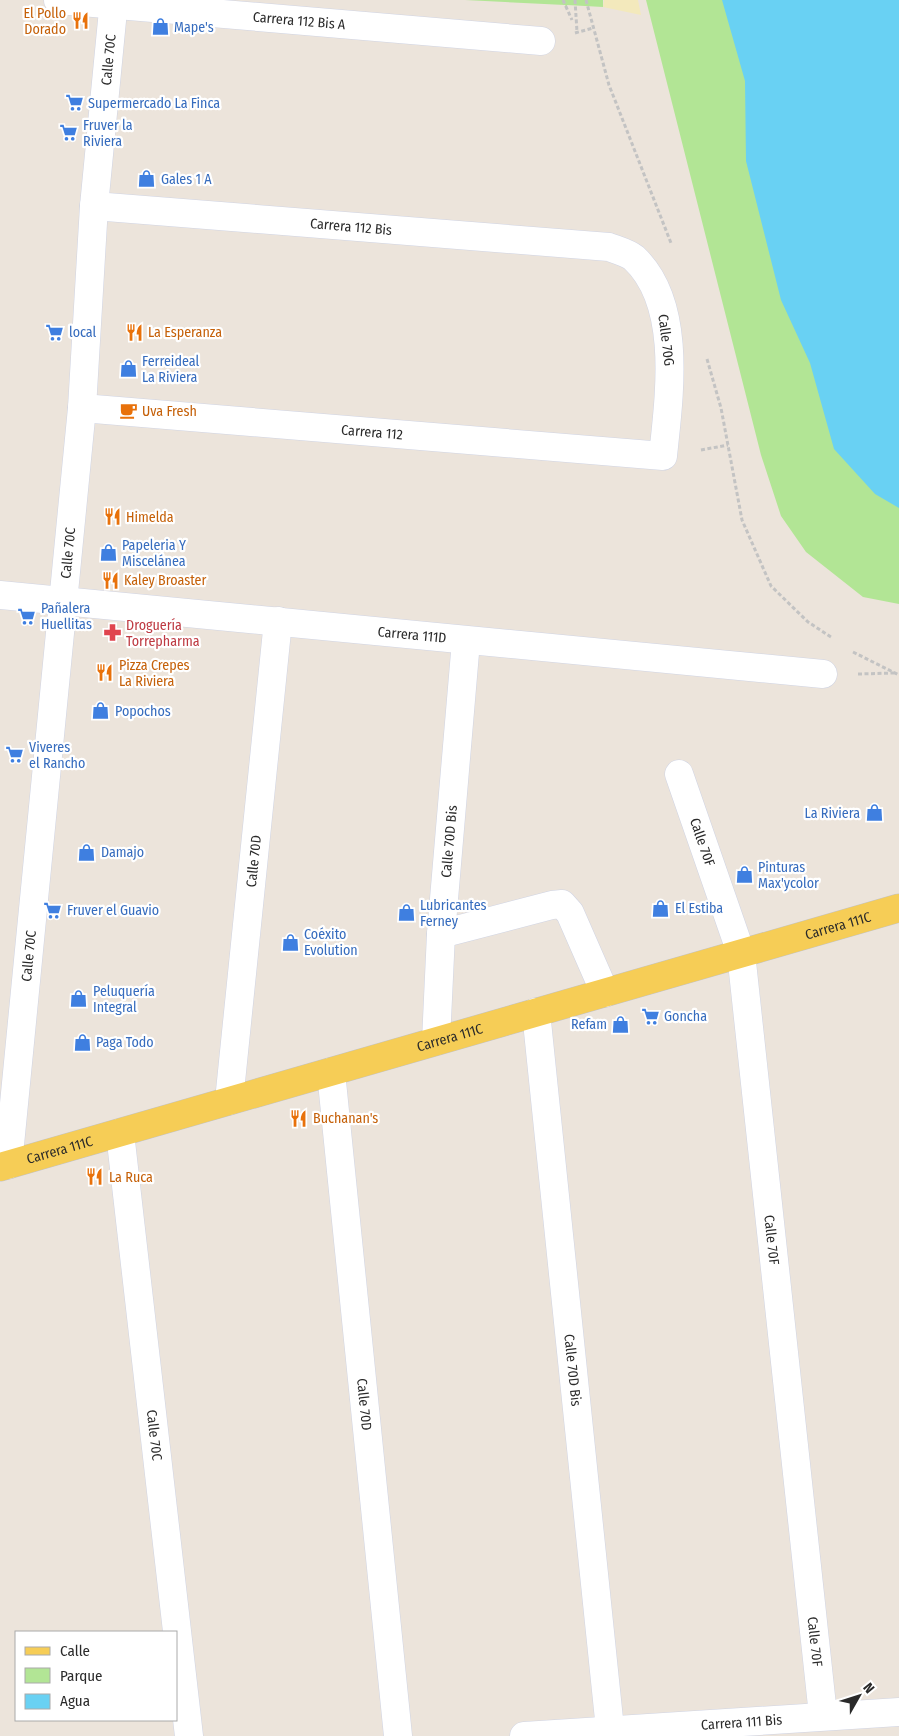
<svg xmlns="http://www.w3.org/2000/svg" width="899" height="1736" font-family="'Fira Sans Condensed',sans-serif">
  <rect width="100%" height="100%" fill="#ece4db"/>
  <!-- green -->
  <path fill="#b2e595" d="M 465,0 L 603,0 L 603,7 L 567,5 L 567,8 L 565,5 Z
    M 646,0 L 899,0 L 899,604 L 863,597 L 806,552 L 781,516 L 761,455 Z"/>
  <!-- sand -->
  <path fill="#f3e9bc" d="M 604,0 L 638,0 L 641,15 L 603,7 Z"/>
  <!-- water -->
  <path fill="#69d1f3" d="M 722,0 L 899,0 L 899,508 L 875,494 L 834,449 L 810,363 L 781,300 L 746,161 L 745,81 Z"/>
  <g fill="none" stroke-linecap="round" stroke-linejoin="round">
    <defs>
      <g id="minor">
        <path id="s1" d="M 58,0 L 541,41"/>
        <path id="s2" d="M 82,408 L 663,456 C 669,397 683,304 634,258 C 628,253 617,250 609,247 L 94,206"/>
        <path id="s3" d="M 0,595 L 823,674"/>
        <path id="s4" d="M 679,774 L 741,953 L 823,1715"/>
        <path d="M 441,934 L 552,905 L 562,904 L 570,913 L 605,993"/>
        <path id="s5" d="M 536,1012 L 610,1729"/>
        <path id="s6" d="M 436,1041 L 441,934 L 466,641"/>
        <path id="s7" d="M 331,1072 L 398,1736"/>
        <path id="s8" d="M 229,1101 L 278,621"/>
        <path id="s9" d="M 120,1133 L 189,1736"/>
        <path id="s10" d="M 8,1165 L 82,408 L 94,206 L 114,0"/>
        <path id="s11" d="M 524,1736 L 899,1712"/>
      </g>
      <g id="major">
        <path id="s12" d="M 0,1167 L 899,908"/>
      </g>
    </defs>
    <!-- minor casing -->
    <use href="#minor" stroke="#d0d4e3" stroke-width="29"/>
    <!-- major casing -->
    <use href="#major" stroke="#c3c3c3" stroke-width="29"/>
    <!-- path -->
    <path stroke="#c3c3c3" stroke-width="3" stroke-dasharray="4 2.5" stroke-linecap="butt" d="M 563,0 L 572,20
      M 575,0 L 577,32
      M 586,0 L 609,85 L 671,243
      M 575,33 L 593,28
      M 707,359 L 721,408 L 742,520 L 771,586 L 808,622 L 831,637
      M 701,450 L 728,445
      M 853,652 L 899,675
      M 858,674 L 895,673"/>
    <!-- minor -->
    <use href="#minor" stroke="#fff" stroke-width="28"/>
    <!-- major -->
    <use href="#major" stroke="#f6cd56" stroke-width="28"/>
  </g>
  <!-- icons -->
  <defs>
    <symbol id="restaurant-bare" viewBox="-9 -9 18 18"><path d="M-5-6h1v4h1v-4h1v4h1v-4h1v5L-1.5 .5V6h-2V.5L-5-1ZM5-6V6H3V1.5H1.5Q1.5-4 5-6Z" fill="#e8710a" stroke="#fff" stroke-width="2.5" paint-order="stroke"/></symbol>
    <symbol id="shop-bare" viewBox="-9 -9 18 18"><path d="M-5-2.5h2.3a2.7 3.5 0 0 1 5.4 0H5L5.5 6h-11ZM-1.5-2.5h3a1.5 2.3 0 0 0-3 0Z" fill="#3f7fe0" stroke="#fff" stroke-width="2.5" paint-order="stroke"/></symbol>
    <symbol id="supermarket-bare" viewBox="-9 -9 18 18"><path d="M-6-5.5h2.5l.6 2H6L4.5 2H-2.5L-4.4-4H-6ZM-1.5 3.2a1.3 1.3 0 1 0 .1 0ZM3 3.2a1.3 1.3 0 1 0 .1 0Z" fill="#3f7fe0" stroke="#fff" stroke-width="2.5" paint-order="stroke"/></symbol>
    <symbol id="cafe-bare" viewBox="-9 -9 18 18"><path d="M-5.5-4.5H6V0H3Q3 3.5 0 3.5H-2.5Q-5.5 3.5-5.5 0ZM3-3.2v2h1.7v-2ZM-6 4.5H4V6H-6Z" fill="#e8710a" stroke="#fff" stroke-width="2.5" paint-order="stroke"/></symbol>
    <symbol id="pharmacy-bare" viewBox="-9 -9 18 18"><path d="M-2-6h4v4h4v4h-4v4h-4v-4h-4v-4h4Z" fill="#e0444e" stroke="#fff" stroke-width="2.5" paint-order="stroke"/></symbol>
  </defs>
  <g fill-rule="evenodd">
    <use href="#restaurant-bare" x="68" y="8" width="25" height="25"/>
    <use href="#shop-bare" x="148" y="14" width="25" height="25"/>
    <use href="#supermarket-bare" x="62" y="90" width="25" height="25"/>
    <use href="#supermarket-bare" x="56" y="120" width="25" height="25"/>
    <use href="#shop-bare" x="134" y="166" width="25" height="25"/>
    <use href="#supermarket-bare" x="42" y="320" width="25" height="25"/>
    <use href="#restaurant-bare" x="122" y="320" width="25" height="25"/>
    <use href="#shop-bare" x="116" y="356" width="25" height="25"/>
    <use href="#cafe-bare" x="116" y="398" width="25" height="25"/>
    <use href="#restaurant-bare" x="100" y="504" width="25" height="25"/>
    <use href="#shop-bare" x="96" y="540" width="25" height="25"/>
    <use href="#restaurant-bare" x="98" y="568" width="25" height="25"/>
    <use href="#supermarket-bare" x="14" y="604" width="25" height="25"/>
    <use href="#pharmacy-bare" x="100" y="620" width="25" height="25"/>
    <use href="#restaurant-bare" x="92" y="660" width="25" height="25"/>
    <use href="#shop-bare" x="88" y="698" width="25" height="25"/>
    <use href="#supermarket-bare" x="2" y="742" width="25" height="25"/>
    <use href="#shop-bare" x="862" y="800" width="25" height="25"/>
    <use href="#shop-bare" x="74" y="840" width="25" height="25"/>
    <use href="#shop-bare" x="732" y="862" width="25" height="25"/>
    <use href="#shop-bare" x="648" y="896" width="25" height="25"/>
    <use href="#supermarket-bare" x="40" y="898" width="25" height="25"/>
    <use href="#shop-bare" x="394" y="900" width="25" height="25"/>
    <use href="#shop-bare" x="278" y="930" width="25" height="25"/>
    <use href="#shop-bare" x="66" y="986" width="25" height="25"/>
    <use href="#supermarket-bare" x="638" y="1004" width="25" height="25"/>
    <use href="#shop-bare" x="608" y="1012" width="25" height="25"/>
    <use href="#shop-bare" x="70" y="1030" width="25" height="25"/>
    <use href="#restaurant-bare" x="286" y="1106" width="25" height="25"/>
    <use href="#restaurant-bare" x="82" y="1164" width="25" height="25"/>
  </g>
  <g text-anchor="middle" dominant-baseline="central" stroke-width="4.5" stroke-linejoin="round" paint-order="stroke">
    <!-- food labels -->
    <g font-size="14" fill="#c56008" stroke="#fff" text-anchor="start">
      <text x="66" y="13" text-anchor="end">El Pollo<tspan x="66" dy="16">Dorado</tspan></text>
      <text x="148" y="332">La Esperanza</text>
      <text x="142" y="411">Uva Fresh</text>
      <text x="126" y="517">Himelda</text>
      <text x="124" y="580">Kaley Broaster</text>
      <text x="119" y="665">Pizza Crepes<tspan x="119" dy="16">La Riviera</tspan></text>
      <text x="313" y="1118">Buchanan's</text>
      <text x="109" y="1177">La Ruca</text>
    </g>
    <!-- street labels -->
    <g font-size="14" fill="#2a2a2a" stroke="#fff">
      <text stroke="none"><textPath href="#s1" startOffset="242">Carrera 112 Bis A</textPath></text>
      <text stroke="none"><textPath href="#s10" startOffset="1110">Calle 70C</textPath></text>
      <text transform="translate(351 227) rotate(5)">Carrera 112 Bis</text>
      <text transform="translate(666 340) rotate(83)">Calle 70G</text>
      <text stroke="none"><textPath href="#s2" startOffset="291">Carrera 112</textPath></text>
      <text stroke="none"><textPath href="#s10" startOffset="615">Calle 70C</textPath></text>
      <text stroke="none"><textPath href="#s3" startOffset="414">Carrera 111D</textPath></text>
      <text stroke="none"><textPath href="#s6" startOffset="200">Calle 70D Bis</textPath></text>
      <text stroke="none"><textPath href="#s4" startOffset="72">Calle 70F</textPath></text>
      <text stroke="none"><textPath href="#s8" startOffset="241">Calle 70D</textPath></text>
      <text stroke="none"><textPath href="#s12" startOffset="872">Carrera 111C</textPath></text>
      <text stroke="none"><textPath href="#s10" startOffset="210">Calle 70C</textPath></text>
      <text stroke="none"><textPath href="#s12" startOffset="468">Carrera 111C</textPath></text>
      <text stroke="none"><textPath href="#s12" startOffset="62">Carrera 111C</textPath></text>
      <text stroke="none"><textPath href="#s4" startOffset="478">Calle 70F</textPath></text>
      <text stroke="none"><textPath href="#s5" startOffset="360">Calle 70D Bis</textPath></text>
      <text stroke="none"><textPath href="#s7" startOffset="334">Calle 70D</textPath></text>
      <text stroke="none"><textPath href="#s9" startOffset="304">Calle 70C</textPath></text>
      <text stroke="none"><textPath href="#s4" startOffset="882">Calle 70F</textPath></text>
      <text stroke="none"><textPath href="#s11" startOffset="218">Carrera 111 Bis</textPath></text>
    </g>
    <!-- shop labels -->
    <g font-size="14" fill="#366cbe" stroke="#fff" text-anchor="start">
      <text x="174" y="27">Mape's</text>
      <text x="88" y="103">Supermercado La Finca</text>
      <text x="83" y="125">Fruver la<tspan x="83" dy="16">Riviera</tspan></text>
      <text x="161" y="179">Gales 1 A</text>
      <text x="69" y="332">local</text>
      <text x="142" y="361">Ferreideal<tspan x="142" dy="16">La Riviera</tspan></text>
      <text x="122" y="545">Papeleria Y<tspan x="122" dy="16">Miscelánea</tspan></text>
      <text x="41" y="608">Pañalera<tspan x="41" dy="16">Huellitas</tspan></text>
      <text x="115" y="711">Popochos</text>
      <text x="29" y="747">Viveres<tspan x="29" dy="16">el Rancho</tspan></text>
      <text x="860" y="813" text-anchor="end">La Riviera</text>
      <text x="101" y="852">Damajo</text>
      <text x="758" y="867">Pinturas<tspan x="758" dy="16">Max'ycolor</tspan></text>
      <text x="420" y="905">Lubricantes<tspan x="420" dy="16">Ferney</tspan></text>
      <text x="675" y="908">El Estiba</text>
      <text x="67" y="910">Fruver el Guavio</text>
      <text x="304" y="934">Coéxito<tspan x="304" dy="16">Evolution</tspan></text>
      <text x="93" y="991">Peluquería<tspan x="93" dy="16">Integral</tspan></text>
      <text x="664" y="1016">Goncha</text>
      <text x="607" y="1024" text-anchor="end">Refam</text>
      <text x="96" y="1042">Paga Todo</text>
    </g>
    <!-- health labels -->
    <g font-size="14" fill="#be3a42" stroke="#fff" text-anchor="start">
      <text x="126" y="625">Droguería<tspan x="126" dy="16">Torrepharma</tspan></text>
    </g>
  </g>
  <!-- legend -->
  <rect x="15" y="1631" width="162" height="90" fill="#ffffff" stroke="#aaaaaa"/>
  <rect x="25" y="1647" width="25" height="8" fill="#f6cd56" stroke="#aaaaaa"/>
  <text x="60" y="1656" font-size="15" fill="#2a2a2a">Calle</text>
  <rect x="25" y="1668" width="25" height="15" fill="#b2e595" stroke="#aaaaaa"/>
  <text x="60" y="1681" font-size="15" fill="#2a2a2a">Parque</text>
  <rect x="25" y="1694" width="25" height="15" fill="#69d1f3" stroke="#aaaaaa"/>
  <text x="60" y="1706" font-size="15" fill="#2a2a2a">Agua</text>
  <!-- north arrow -->
  <g transform="translate(859 1696) rotate(51)" stroke="#ffffff" stroke-width="4" paint-order="stroke">
  <path d="M0-4L9 19L0 12L-9 19Z" fill="#2a2a2a"/>
  <text y="-8" font-size="14" font-weight="bold" text-anchor="middle" fill="#2a2a2a">N</text>
  </g>
</svg>
